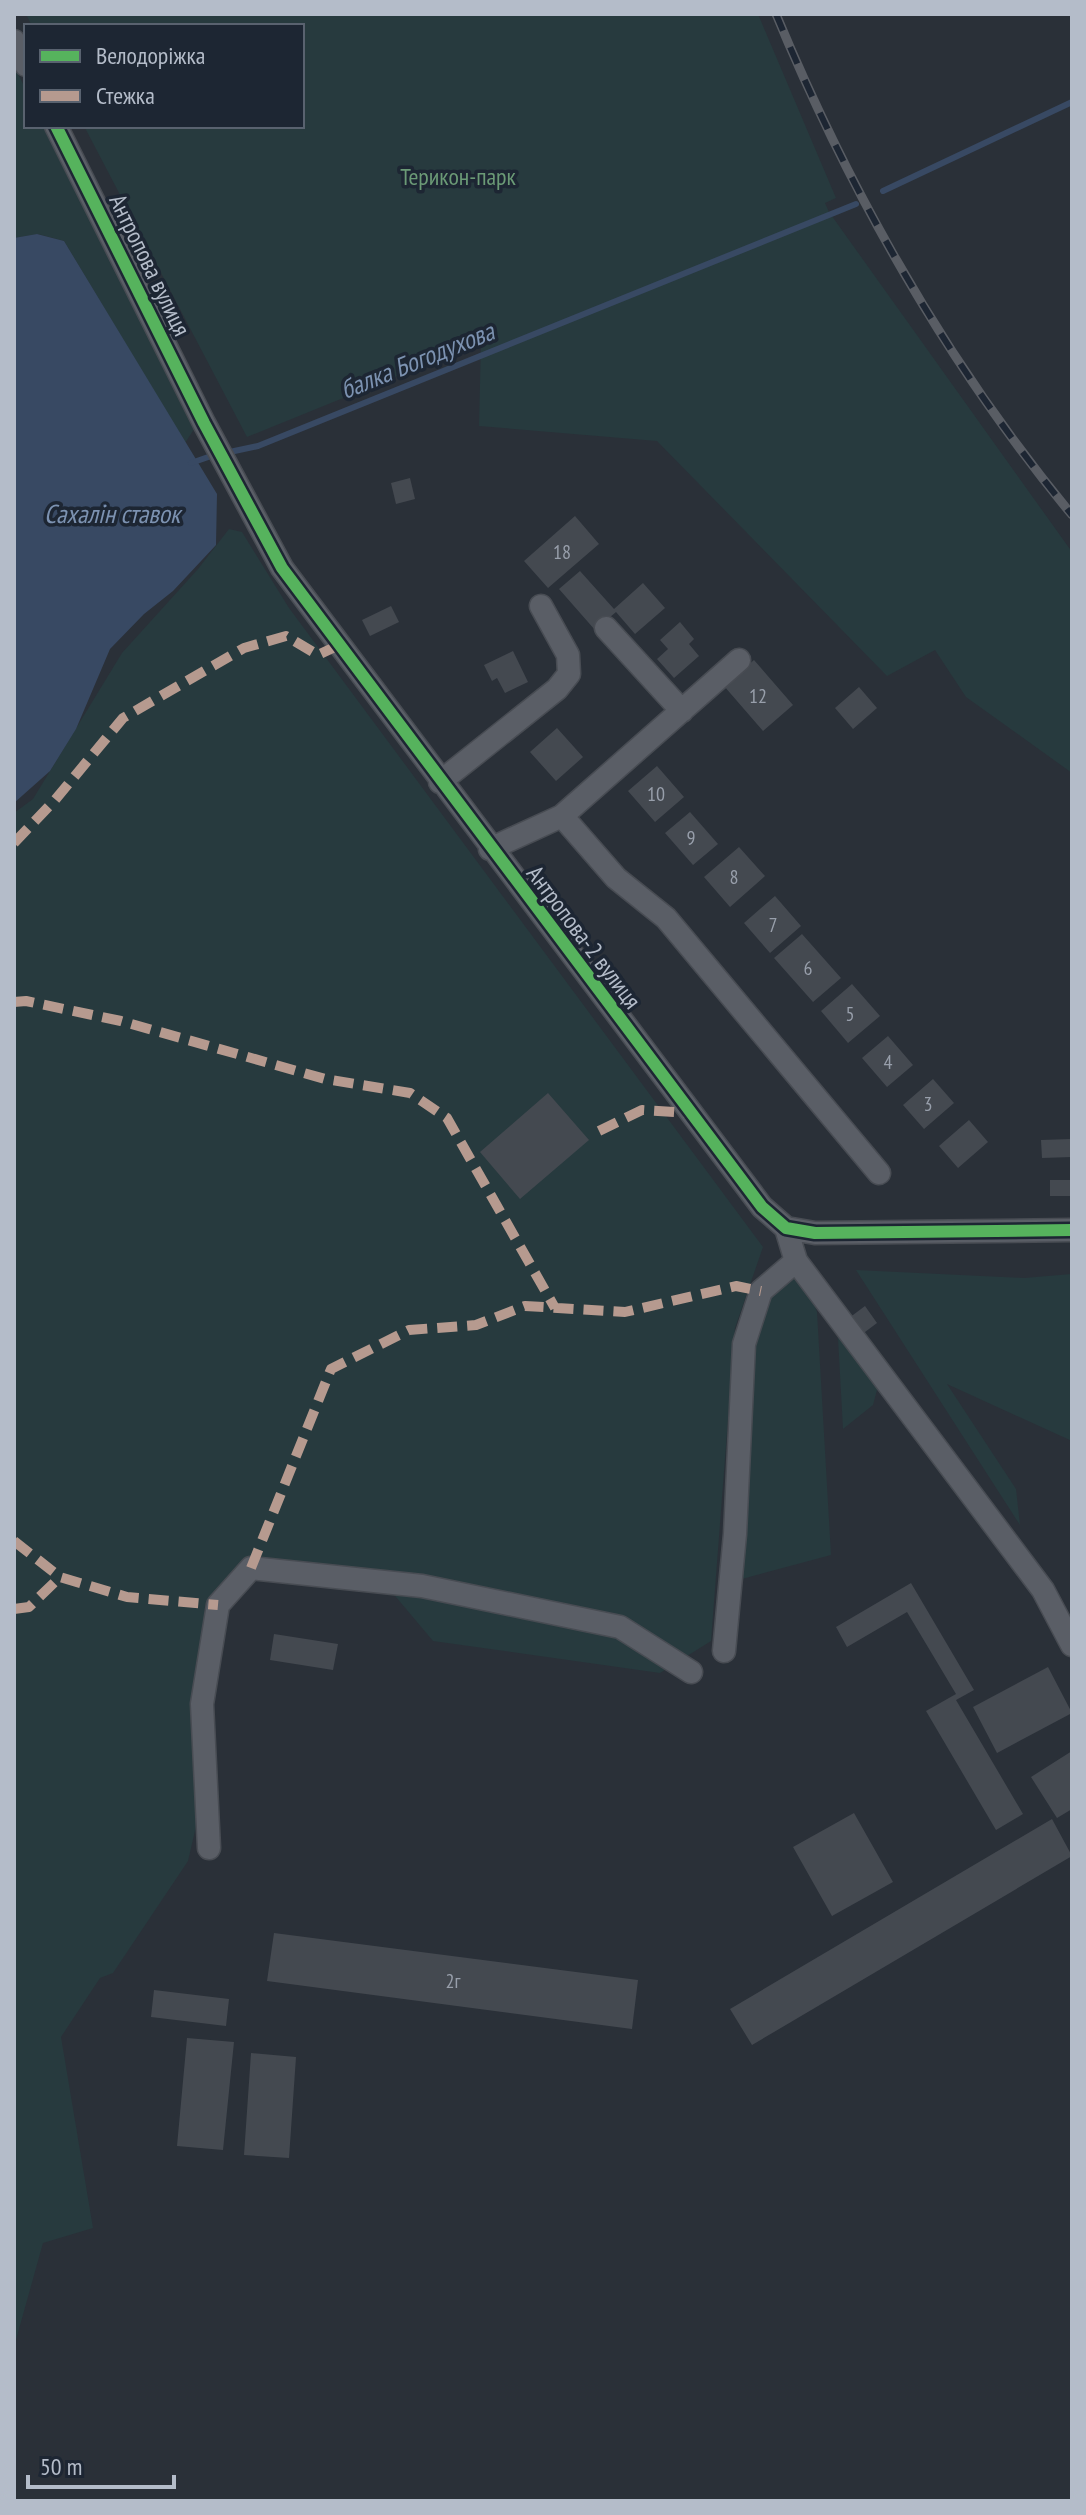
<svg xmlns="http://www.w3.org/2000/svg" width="1086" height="2515" font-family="'PT Sans Narrow',sans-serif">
  <rect width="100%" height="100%" fill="#2a3038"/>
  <!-- green -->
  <path fill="#273a3e" d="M 26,14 L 758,14 L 836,198 L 825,203 L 829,212 L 1072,552 L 1072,773 L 966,697 L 935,650 L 887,676 L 657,441 L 479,426 L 481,342 L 247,437 L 84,126 L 302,126 L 302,26 L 32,26 Z
    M 14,66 L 26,90 L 26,126 L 44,126 L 196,426 L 185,443 L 64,241 L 38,234 L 14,238 Z
    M 229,529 L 242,532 L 289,608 L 763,1247 L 735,1328 L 711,1641 L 660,1673 L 433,1641 L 375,1572 L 247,1560 L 205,1606 L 196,1766 L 203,1796 L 188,1861 L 113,1973 L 100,1978 L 61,2037 L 93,2228 L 43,2243 L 14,2347 L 14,813 L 33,799 L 122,653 L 198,569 Z
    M 856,1270 L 1024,1278 L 1072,1274 L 1072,1441 L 947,1384 L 1016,1489 L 1020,1525 Z
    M 793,1273 L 812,1298 L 817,1312 L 831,1555 L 742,1579 L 747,1344 L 775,1287 Z
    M 842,1336 L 878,1386 L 873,1405 L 843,1429 L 838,1338 Z"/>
  <!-- water -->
  <path fill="#384963" d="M 37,234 L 64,241 L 217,494 L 216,545 L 173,591 L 144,614 L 110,649 L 76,729 L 50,771 L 14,803 L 14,238 Z"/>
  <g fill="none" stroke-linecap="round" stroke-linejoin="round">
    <!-- stream -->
    <path stroke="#384963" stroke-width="6" d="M 883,191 L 1072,102
      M 225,453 L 258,446 L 856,204
      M 191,463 L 214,455"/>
  </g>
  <!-- building -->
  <path fill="#444950" d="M 410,478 L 415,499 L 396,504 L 391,483 Z
    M 575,516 L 599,544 L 548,588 L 524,561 Z
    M 580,571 L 614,609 L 643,583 L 665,608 L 635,634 L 616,612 L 595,630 L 559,589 Z
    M 391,606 L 399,622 L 370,636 L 362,620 Z
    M 680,622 L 694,639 L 689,644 L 699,656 L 674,678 L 657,659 L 668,649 L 660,640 Z
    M 513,651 L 528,682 L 505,693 L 497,678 L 492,681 L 484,665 Z
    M 754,660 L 793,705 L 763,731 L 724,686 Z
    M 859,687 L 877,708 L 853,729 L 835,708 Z
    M 557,728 L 583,757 L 556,781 L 530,752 Z
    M 657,766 L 684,797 L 655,822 L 628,791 Z
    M 690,812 L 718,844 L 693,865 L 665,833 Z
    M 739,847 L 765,876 L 730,907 L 704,877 Z
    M 775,896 L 801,926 L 770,953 L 744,923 Z
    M 802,934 L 841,978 L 813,1002 L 774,958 Z
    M 852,984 L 880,1016 L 848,1043 L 821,1011 Z
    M 888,1036 L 913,1065 L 887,1087 L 862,1058 Z
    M 933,1079 L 954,1103 L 924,1129 L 903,1105 Z
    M 548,1093 L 589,1140 L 520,1199 L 480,1152 Z
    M 969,1120 L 988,1142 L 958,1168 L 939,1146 Z
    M 1072,1139 L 1072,1157 L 1042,1158 L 1041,1140 Z
    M 1050,1180 L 1070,1180 L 1070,1196 L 1050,1196 Z
    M 865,1306 L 877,1323 L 861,1335 L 849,1318 Z
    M 911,1583 L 974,1690 L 956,1700 L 1023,1814 L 996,1830 L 926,1711 L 956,1694 L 907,1612 L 847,1647 L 836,1627 Z
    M 274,1634 L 338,1644 L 333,1670 L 270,1660 Z
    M 1048,1667 L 1072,1713 L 997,1753 L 973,1707 Z
    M 1072,1751 L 1072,1809 L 1057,1818 L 1031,1777 Z
    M 854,1813 L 893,1882 L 832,1916 L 793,1847 Z
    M 1052,1819 L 1072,1856 L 752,2045 L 730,2009 Z
    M 274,1933 L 638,1980 L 632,2029 L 267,1981 Z
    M 154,1990 L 229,1999 L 226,2026 L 151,2017 Z
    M 187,2038 L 234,2042 L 223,2150 L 177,2146 Z
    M 251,2053 L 296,2057 L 289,2158 L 244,2155 Z"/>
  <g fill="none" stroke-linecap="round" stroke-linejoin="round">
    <defs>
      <path id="minor" d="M 14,41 L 26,65
        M 56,126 L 204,423 L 282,568 L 762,1207 L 786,1228 L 815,1233 L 1072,1230
        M 606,628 L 682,711
        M 440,782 L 557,689 L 569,674 L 568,655 L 541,606
        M 562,816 L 616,878 L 666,918 L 879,1173
        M 490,849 L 562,816 L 739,660
        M 786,1228 L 796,1261 L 1043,1590 L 1072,1645
        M 724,1651 L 735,1534 L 744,1344 L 761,1291 L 796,1261
        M 209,1848 L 202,1704 L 218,1605 L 251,1568 L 422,1586 L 620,1627 L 691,1672"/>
    </defs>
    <!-- minor casing -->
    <use href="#minor" stroke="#484c53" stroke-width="25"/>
    <!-- minor -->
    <use href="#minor" stroke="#5a5e66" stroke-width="22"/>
    <defs>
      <path id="rail" d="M 776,14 C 851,194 948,365 1072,515"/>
    </defs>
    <!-- rail casing -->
    <use href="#rail" stroke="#595d64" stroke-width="9"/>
    <!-- rail -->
    <use href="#rail" stroke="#1d2633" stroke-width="6" stroke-dasharray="18" stroke-linecap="butt"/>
    <!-- quiet -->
    <path stroke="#b69a8f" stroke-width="10" stroke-dasharray="20 10" stroke-linecap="butt" d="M 14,843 L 55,800 L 123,718 L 244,648 L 286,636 L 318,655 L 337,646
      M 14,1002 L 26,1001 L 121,1021 L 325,1079 L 410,1093 L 447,1118 L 555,1308
      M 599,1131 L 642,1110 L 690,1113
      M 14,1541 L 60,1577 L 127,1597 L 218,1605
      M 251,1568 L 331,1369 L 409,1330 L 476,1325 L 525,1306 L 625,1312 L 736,1286 L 761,1291
      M 14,1609 L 29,1607 L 60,1577"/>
    <defs>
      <path id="cycleway" d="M 56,126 L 204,423 L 282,568 L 762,1207 L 786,1228 L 815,1233 L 1072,1230"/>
    </defs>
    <!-- cycleway casing -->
    <use href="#cycleway" stroke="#1d2633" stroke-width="17"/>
    <!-- cycleway -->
    <use href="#cycleway" stroke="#56b35d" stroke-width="12"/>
  </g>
  <g text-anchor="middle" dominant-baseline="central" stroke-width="7" stroke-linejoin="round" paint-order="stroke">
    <!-- number labels -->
    <g font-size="20" fill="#989fab">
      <text x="562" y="552">18</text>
      <text x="758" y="696">12</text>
      <text x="656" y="794">10</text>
      <text x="691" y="838">9</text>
      <text x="734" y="877">8</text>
      <text x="773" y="925">7</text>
      <text x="808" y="968">6</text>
      <text x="850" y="1014">5</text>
      <text x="888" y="1062">4</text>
      <text x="928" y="1104">3</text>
      <text x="453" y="1981">2г</text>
    </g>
    <!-- park labels -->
    <g font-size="24" fill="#6b9a76" stroke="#1d2633">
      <text x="458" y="176">Терикон-парк</text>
    </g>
    <!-- street labels -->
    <g font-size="24" fill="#b4bcc9" stroke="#1d2633">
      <text transform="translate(150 265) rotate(64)">Антропова вулиця</text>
      <text transform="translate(584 937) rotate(53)">Антропова-2 вулиця</text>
    </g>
    <!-- water labels -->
    <g font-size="26" font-style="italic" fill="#7c92b1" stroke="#1d2633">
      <text transform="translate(417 360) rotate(-22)">балка Богодухова</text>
      <text x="112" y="513">Сахалін ставок</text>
    </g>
  </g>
  <!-- border -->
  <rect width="1086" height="2515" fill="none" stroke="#b4bcc9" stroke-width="32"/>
  <!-- legend -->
  <rect x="24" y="24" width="280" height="104" fill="#1d2633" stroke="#59626f" stroke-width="2"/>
  <rect x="40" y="50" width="40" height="12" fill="#56b35d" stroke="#59626f" stroke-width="2"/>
  <text x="96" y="64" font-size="24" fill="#b4bcc9">Велодоріжка</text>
  <rect x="40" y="90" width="40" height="12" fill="#b69a8f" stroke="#59626f" stroke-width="2"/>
  <text x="96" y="104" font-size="24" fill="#b4bcc9">Стежка</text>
  <!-- scale -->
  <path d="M28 2475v12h146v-12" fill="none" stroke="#b4bcc9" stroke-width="4"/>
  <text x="40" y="2475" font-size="24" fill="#b4bcc9" stroke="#1d2633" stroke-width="6" paint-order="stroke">50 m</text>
</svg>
